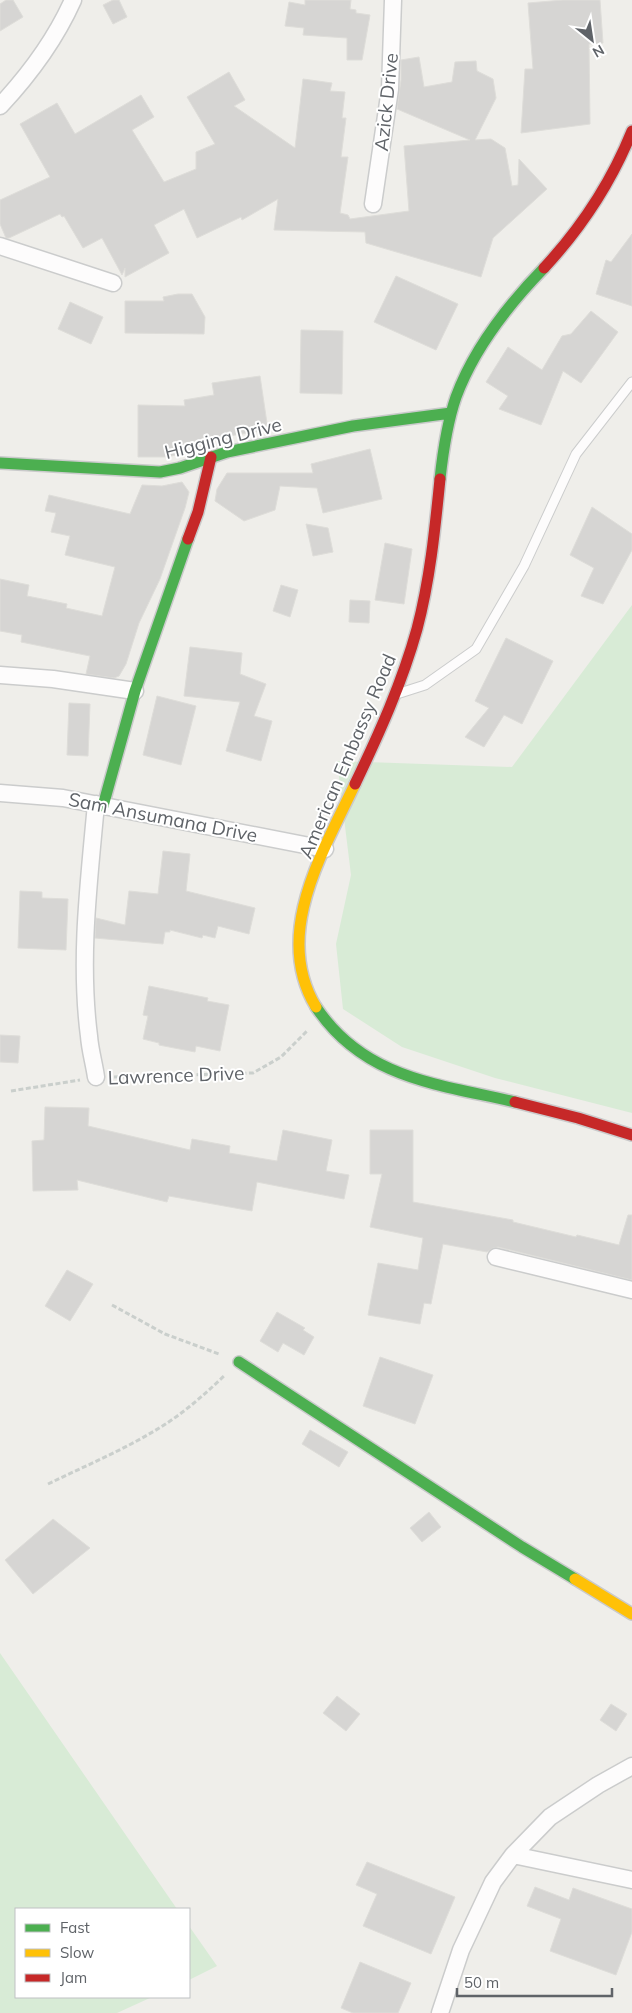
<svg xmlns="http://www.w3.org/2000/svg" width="632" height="2013" font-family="Mulish,sans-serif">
  <rect width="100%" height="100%" fill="#efeeea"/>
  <!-- green -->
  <path fill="#d8ebd6" d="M 632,605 L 632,1113 L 495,1078 L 402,1047 L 343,1009 L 336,944 L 351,875 L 337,761 L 512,767 Z
    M 0,1653 L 177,1909 L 16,1909 L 16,1997 L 152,1997 L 117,2013 L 0,2013 Z
    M 189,1926 L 217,1966 L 189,1980 Z"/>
  <!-- building -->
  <path fill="#d6d5d3" stroke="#deddd9" d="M 6,0 L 13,0 L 23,17 L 0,31 L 0,4 Z
    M 113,0 L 119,0 L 127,17 L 113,24 L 103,5 Z
    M 305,0 L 351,0 L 350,9 L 356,10 L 356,13 L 370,15 L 362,60 L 347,60 L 347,38 L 303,35 L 304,28 L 285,26 L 289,2 L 305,5 Z
    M 563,0 L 600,0 L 603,43 L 589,44 L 590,124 L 521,133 L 525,69 L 533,69 L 528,3 Z
    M 419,57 L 424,87 L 452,82 L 455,62 L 476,61 L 477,71 L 493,79 L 496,98 L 475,140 L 491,139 L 505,148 L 512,186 L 518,185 L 519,159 L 547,189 L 493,238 L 481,277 L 366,243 L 365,232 L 274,230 L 278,199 L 242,220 L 241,217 L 197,238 L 184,209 L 154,225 L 169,253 L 125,277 L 125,268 L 122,275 L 102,238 L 83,248 L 64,216 L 62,217 L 60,214 L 9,238 L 6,238 L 0,224 L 0,200 L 50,177 L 20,124 L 57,103 L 75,134 L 141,95 L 154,117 L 132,130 L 164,182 L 196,169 L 196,152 L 215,144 L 187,97 L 229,72 L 245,100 L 234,106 L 295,148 L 303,79 L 332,83 L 330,91 L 345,92 L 342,118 L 346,118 L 341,157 L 348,157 L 340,213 L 348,215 L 350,219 L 409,211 L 404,146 L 470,140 L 397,109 L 401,80 L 401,60 Z
    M 632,234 L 632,306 L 596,294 L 606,260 L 611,262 Z
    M 396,276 L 458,304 L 436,350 L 374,322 Z
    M 178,294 L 192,294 L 205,317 L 204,334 L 125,333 L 125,301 L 164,301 L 163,297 Z
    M 70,302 L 103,317 L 91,344 L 58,329 Z
    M 591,311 L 618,332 L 581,383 L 563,371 L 541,425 L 499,409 L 508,396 L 486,382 L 508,347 L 542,370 L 562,336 L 571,334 Z
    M 301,330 L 343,331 L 342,394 L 300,393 Z
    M 260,376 L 268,430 L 184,443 L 186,452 L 168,457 L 138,457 L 138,405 L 185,406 L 184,400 L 214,395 L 212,383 Z
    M 370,449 L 382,499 L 323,513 L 317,488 L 280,486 L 275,510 L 244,521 L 215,501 L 217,489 L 227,473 L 313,473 L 311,464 Z
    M 182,482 L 189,492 L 185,508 L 160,579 L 139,623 L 126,664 L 119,676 L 114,678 L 86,674 L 90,656 L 21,642 L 22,635 L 0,631 L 0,579 L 29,585 L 27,596 L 67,604 L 66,608 L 102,616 L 115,567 L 65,555 L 70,536 L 51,532 L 56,513 L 45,511 L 49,495 L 130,514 L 142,485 L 162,486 Z
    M 592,507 L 632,534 L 632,550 L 603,604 L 581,596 L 594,568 L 570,555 Z
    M 306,524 L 328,528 L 333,552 L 313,556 Z
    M 385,543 L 412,549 L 404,604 L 375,600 Z
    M 281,585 L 298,590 L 290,617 L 273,611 Z
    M 350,600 L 370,601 L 369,623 L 349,622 Z
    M 506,638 L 553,661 L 522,724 L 504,715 L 484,747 L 465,737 L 489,708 L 475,701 Z
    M 190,647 L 242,653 L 240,674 L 266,684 L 254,716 L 272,721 L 261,761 L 226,751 L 240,702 L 184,696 Z
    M 157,696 L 196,706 L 181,765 L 143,755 Z
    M 69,703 L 90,704 L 88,756 L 67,755 Z
    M 163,851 L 190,854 L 186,891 L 255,908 L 249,934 L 218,926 L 215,938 L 203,935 L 202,938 L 170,930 L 170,932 L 165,932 L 163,944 L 95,938 L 96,918 L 125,925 L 129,891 L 158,894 Z
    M 20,891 L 42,892 L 42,898 L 68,899 L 66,950 L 18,948 Z
    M 149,986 L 208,998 L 207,1001 L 229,1005 L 220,1051 L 196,1046 L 195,1052 L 159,1045 L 159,1043 L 143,1039 L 148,1016 L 143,1015 Z
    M 0,1035 L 20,1036 L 18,1063 L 0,1062 Z
    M 45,1107 L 89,1108 L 88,1126 L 190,1150 L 192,1139 L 230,1146 L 229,1153 L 277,1161 L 283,1130 L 332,1140 L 326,1171 L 349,1175 L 344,1199 L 257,1182 L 252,1211 L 169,1196 L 167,1202 L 77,1180 L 78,1190 L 33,1191 L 32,1141 L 44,1140 Z
    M 370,1130 L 413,1130 L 413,1202 L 513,1220 L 513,1222 L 576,1237 L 577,1235 L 619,1245 L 628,1215 L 632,1215 L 632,1280 L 498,1247 L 493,1248 L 487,1252 L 443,1244 L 431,1304 L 424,1303 L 420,1324 L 368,1315 L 378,1263 L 418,1270 L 423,1238 L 370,1227 L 382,1174 L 370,1174 Z
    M 67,1270 L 93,1284 L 70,1321 L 45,1306 Z
    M 277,1312 L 305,1328 L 303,1330 L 314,1337 L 304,1355 L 283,1343 L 278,1352 L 260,1341 Z
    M 380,1357 L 433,1375 L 415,1424 L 363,1406 Z
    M 310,1430 L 348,1452 L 339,1467 L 302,1444 Z
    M 429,1512 L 441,1527 L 422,1542 L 410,1528 Z
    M 53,1519 L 90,1548 L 33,1594 L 5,1560 Z
    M 337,1696 L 360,1714 L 346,1731 L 323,1713 Z
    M 611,1704 L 627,1714 L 616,1731 L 600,1720 Z
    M 367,1862 L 455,1897 L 431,1954 L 363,1926 L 377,1894 L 356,1885 Z
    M 535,1887 L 569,1900 L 573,1888 L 632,1909 L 632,1932 L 616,1975 L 550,1951 L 561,1919 L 527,1906 Z
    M 360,1962 L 411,1983 L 398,2013 L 353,2013 L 341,2008 Z"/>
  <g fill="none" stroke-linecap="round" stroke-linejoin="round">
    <defs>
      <path id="lane" d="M 400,693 L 425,685 L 476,649 L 524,566 L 576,454 L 632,382"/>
      <path id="street" d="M 0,106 C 29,75 56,38 73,0
        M 373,204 L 390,89 L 393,0
        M 0,246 L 113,283
        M 0,675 L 53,679 L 135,691
        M 0,793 L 63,798 L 325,849
        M 96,804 C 89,881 79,959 89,1036 C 90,1050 94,1063 96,1077
        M 496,1257 L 632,1290
        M 513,1855 L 632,1880
        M 440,2013 L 461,1950 L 493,1882 L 513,1855 L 550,1817 L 598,1785 L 632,1766"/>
      <path id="fast" d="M 0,463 L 160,472 L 180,468 L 227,452 L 353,426 L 451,413
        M 440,479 C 443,451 447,423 456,397 C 474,348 508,305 544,268
        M 103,806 L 135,691 L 188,539
        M 316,1007 C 364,1079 438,1084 515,1102
        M 239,1362 L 522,1547 L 575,1579"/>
      <path id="slow" d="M 316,1007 C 272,934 323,852 355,784
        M 575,1579 L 632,1614"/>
      <path id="jam" d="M 544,268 C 582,227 611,183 632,131
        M 188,539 L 198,512 L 211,457
        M 355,784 C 379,734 402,683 417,629 C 430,580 435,529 440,479
        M 515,1102 L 578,1118 L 632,1135"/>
    </defs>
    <!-- lane casing -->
    <use href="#lane" stroke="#cbcccc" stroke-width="11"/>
    <!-- street casing -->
    <use href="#street" stroke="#cbcccc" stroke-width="19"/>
    <!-- fast casing -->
    <use href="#fast" stroke="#cacacb" stroke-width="14"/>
    <!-- slow casing -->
    <use href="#slow" stroke="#cacacb" stroke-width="14"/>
    <!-- jam casing -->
    <use href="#jam" stroke="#cacacb" stroke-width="14"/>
    <!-- path -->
    <path stroke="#cacfcc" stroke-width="3" stroke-dasharray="5 2.5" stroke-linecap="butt" d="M 114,1077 L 253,1073 L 281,1057 L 307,1031
      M 11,1091 L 80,1080
      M 112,1305 L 165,1334 L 219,1354
      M 48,1484 C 87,1465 128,1448 164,1425 C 186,1411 205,1394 224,1376"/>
    <!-- lane -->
    <use href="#lane" stroke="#fdfcfc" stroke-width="9"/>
    <!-- street -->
    <use href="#street" stroke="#fdfcfc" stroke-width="16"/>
    <!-- fast -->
    <use href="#fast" stroke="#4caf50" stroke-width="11"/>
    <!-- slow -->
    <use href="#slow" stroke="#ffc107" stroke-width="11"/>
    <!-- jam -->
    <use href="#jam" stroke="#c62828" stroke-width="11"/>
  </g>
  <g text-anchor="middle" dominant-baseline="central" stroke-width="4" stroke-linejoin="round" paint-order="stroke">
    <!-- street labels -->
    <g font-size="19" fill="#5f6368" stroke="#fff">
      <text transform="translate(386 102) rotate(-84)">Azick Drive</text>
      <text transform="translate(223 438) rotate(-14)">Higging Drive</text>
      <text transform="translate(347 756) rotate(-67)">American Embassy Road</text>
      <text transform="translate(163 817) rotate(11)">Sam Ansumana Drive</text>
      <text transform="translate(176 1075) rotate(-2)">Lawrence Drive</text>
    </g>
  </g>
  <!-- legend -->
  <rect x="15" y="1908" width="175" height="90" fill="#ffffff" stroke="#bfc1c3"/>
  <rect x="25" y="1924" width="25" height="8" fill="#4caf50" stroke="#bfc1c3"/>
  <text x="60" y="1933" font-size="15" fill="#5f6368">Fast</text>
  <rect x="25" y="1949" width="25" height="8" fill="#ffc107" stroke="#bfc1c3"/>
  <text x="60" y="1958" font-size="15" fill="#5f6368">Slow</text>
  <rect x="25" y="1974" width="25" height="8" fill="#c62828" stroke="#bfc1c3"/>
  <text x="60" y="1983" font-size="15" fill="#5f6368">Jam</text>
  <!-- north arrow -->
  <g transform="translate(592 40) rotate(150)" stroke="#ffffff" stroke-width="4" paint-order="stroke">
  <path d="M0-4L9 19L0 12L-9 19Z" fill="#5f6368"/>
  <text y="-8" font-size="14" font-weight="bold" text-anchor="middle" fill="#5f6368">N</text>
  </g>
  <!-- scale -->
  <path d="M457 1988v8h155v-8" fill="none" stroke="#5f6368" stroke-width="2.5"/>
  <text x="464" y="1988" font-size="15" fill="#5f6368" stroke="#ffffff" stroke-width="4" paint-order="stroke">50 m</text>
</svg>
